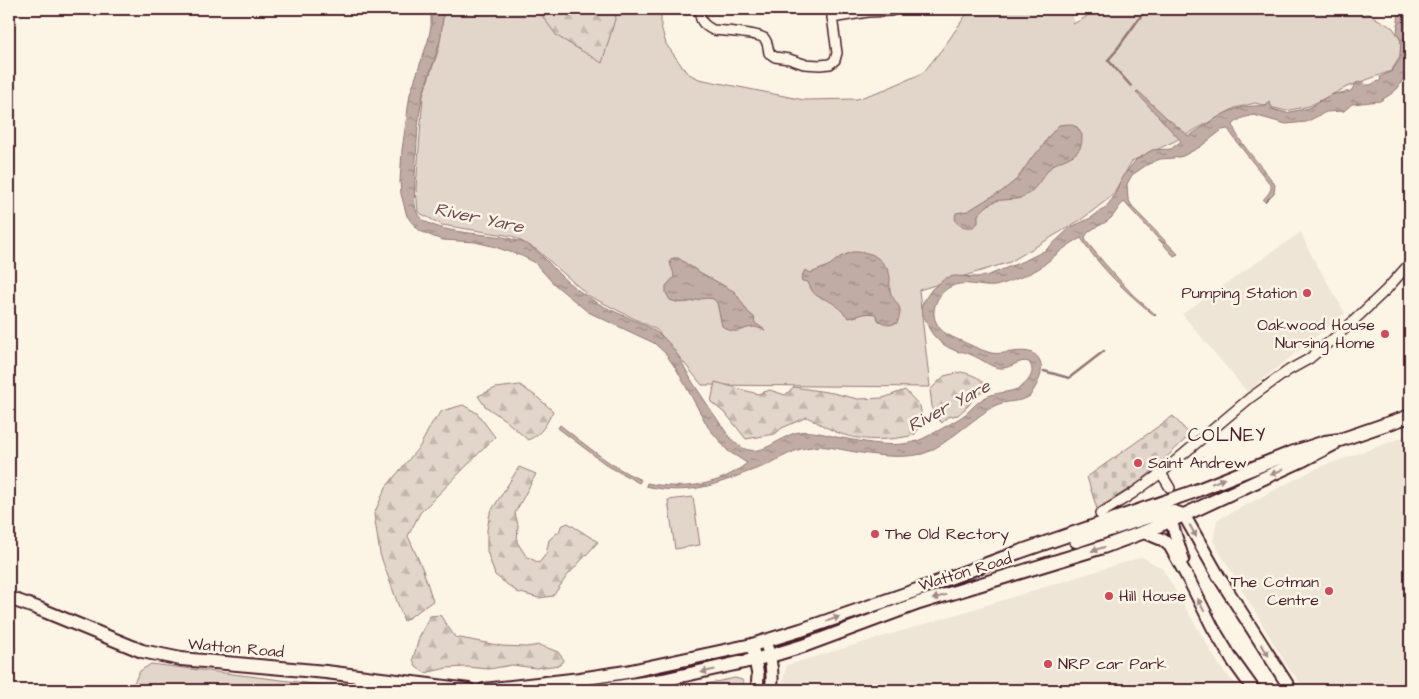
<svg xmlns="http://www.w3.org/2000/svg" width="1419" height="699" font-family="'Architects Daughter',sans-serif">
  <defs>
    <pattern id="forest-firs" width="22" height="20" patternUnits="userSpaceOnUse" patternTransform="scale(1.25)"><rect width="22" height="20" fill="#e2d5ca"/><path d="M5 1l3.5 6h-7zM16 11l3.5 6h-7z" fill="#c3b6ae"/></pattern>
    <pattern id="cemetery-stones" width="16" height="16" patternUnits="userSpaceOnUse" patternTransform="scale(1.25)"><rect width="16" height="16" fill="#e2d5ca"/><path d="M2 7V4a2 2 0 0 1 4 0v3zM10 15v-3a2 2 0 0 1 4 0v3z" fill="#c3b6ae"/></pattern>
    <pattern id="water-ripples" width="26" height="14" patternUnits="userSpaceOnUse" patternTransform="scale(1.25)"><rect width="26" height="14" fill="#c0aca5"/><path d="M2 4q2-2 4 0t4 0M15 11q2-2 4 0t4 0" fill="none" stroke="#9e8b87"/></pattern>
  </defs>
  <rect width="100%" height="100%" fill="#fcf5e5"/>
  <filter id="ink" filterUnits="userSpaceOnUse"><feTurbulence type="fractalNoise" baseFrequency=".02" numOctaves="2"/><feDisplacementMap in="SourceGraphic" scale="10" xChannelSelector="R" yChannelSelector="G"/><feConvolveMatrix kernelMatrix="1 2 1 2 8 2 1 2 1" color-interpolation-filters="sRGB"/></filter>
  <g filter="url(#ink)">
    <!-- built -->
    <path fill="#eee5d7" d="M 1301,232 L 1308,249 L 1345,313 L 1247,392 L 1182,314 Z
      M 1410,435 L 1410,690 L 1306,690 L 1289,669 L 1213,541 L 1217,520 L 1317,468 Z
      M 1142,557 L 1162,568 L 1221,668 L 1241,690 L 780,690 L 787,665 L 902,631 Z"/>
    <!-- grass -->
    <path fill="#e2d5ca" stroke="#967a7a" d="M 444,9 L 661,9 L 661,26 L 666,44 L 687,73 L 699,79 L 804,100 L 857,99 L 886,89 L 923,73 L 946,44 L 970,9 L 1072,9 L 1073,24 L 1086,17 L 1089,9 L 1360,9 L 1393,28 L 1401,40 L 1400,57 L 1391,71 L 1347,87 L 1309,106 L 1286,111 L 1255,103 L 1235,108 L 1173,142 L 1132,161 L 1112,196 L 1082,219 L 1010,262 L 919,290 L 930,387 L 702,385 L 657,330 L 589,296 L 537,250 L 512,236 L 442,225 L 418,212 L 416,188 L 423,95 L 439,48 Z
      M 693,497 L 700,545 L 675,549 L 668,500 Z
      M 151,664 L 363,690 L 130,690 L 140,671 Z
      M 735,678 L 742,680 L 747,690 L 677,690 Z"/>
    <!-- forest -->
    <path fill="url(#forest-firs)" stroke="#967a7a" d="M 537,9 L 618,9 L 602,63 L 557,36 Z
      M 961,372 C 975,375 981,378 989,390 L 977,394 L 968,406 L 958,415 L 947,417 L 942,423 L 933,414 L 930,390 L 944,376 Z
      M 715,382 L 758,394 L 770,390 L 785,395 L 794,387 L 833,393 L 858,399 L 883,398 L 905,390 L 920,406 L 923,423 L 914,435 C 889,441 860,442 836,432 C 826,428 817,422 807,417 L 782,428 L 775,434 L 746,439 L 727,415 L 711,402 Z
      M 520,385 L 537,397 L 553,411 C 546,425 542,434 528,440 L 505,420 L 485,406 L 478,396 L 496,388 Z
      M 463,405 L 477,413 L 495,437 L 420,513 L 408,536 L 423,570 L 433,601 L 404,621 L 380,554 L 374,514 L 386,487 L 420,446 L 432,423 L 442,411 Z
      M 519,467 L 536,474 L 515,513 L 518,525 L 517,542 L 526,556 L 539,563 L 546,554 L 549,540 L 560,530 L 561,526 L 568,523 L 598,542 L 567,576 L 553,596 L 539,598 L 517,592 L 495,575 L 487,551 L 487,530 L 490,513 Z
      M 440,615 L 455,637 L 502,646 L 526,647 L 540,645 L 558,652 L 564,660 L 560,665 L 536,668 L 512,665 L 489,669 L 467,667 L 447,668 L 425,673 L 416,667 L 413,659 L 419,638 L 430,616 Z"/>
    <!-- cemetery -->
    <path fill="url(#cemetery-stones)" stroke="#967a7a" d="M 1173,416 L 1190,435 L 1141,481 L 1097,509 L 1087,477 Z"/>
    <!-- water -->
    <path fill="url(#water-ripples)" stroke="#917474" d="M 431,9 L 444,9 L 444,10 C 442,23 442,36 438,48 C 434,64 427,78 423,94 C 417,120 417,148 415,175 C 415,185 413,204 417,213 C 428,234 486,233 508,238 C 514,240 520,241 526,244 C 541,252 550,265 561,276 C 569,284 579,291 588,297 C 609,312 635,318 656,332 C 675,343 684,369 695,386 C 703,398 711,410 719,422 C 726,432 734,445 745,449 C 765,456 781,435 799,432 C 813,430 827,435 841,438 C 867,442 897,450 922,439 C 935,433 948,425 960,418 C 970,412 976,402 986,397 C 1001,390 1018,395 1029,379 C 1033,373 1033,368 1029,362 C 1019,359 1013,367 1003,368 C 994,369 986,362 978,358 C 974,356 968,353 964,352 C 958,351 962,353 956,351 C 934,342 927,329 921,307 L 925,299 L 932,289 L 946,278 L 954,276 L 977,277 L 989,275 L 1026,260 L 1046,250 L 1071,227 L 1091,218 L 1106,207 L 1113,198 L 1122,177 L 1136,160 L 1152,150 L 1171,149 L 1181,141 L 1136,92 L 1138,91 L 1168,119 L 1189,136 C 1218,118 1230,104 1266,106 L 1269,102 L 1273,109 L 1286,113 L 1309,108 L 1330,95 L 1351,91 L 1356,83 L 1364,81 L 1364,83 L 1365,85 L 1370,85 L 1381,80 L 1380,77 L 1392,71 L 1400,59 L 1401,41 L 1397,34 L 1399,9 L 1410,9 L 1410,66 L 1398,88 L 1391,94 L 1380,101 L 1352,104 L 1344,111 L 1326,112 L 1306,122 L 1286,124 L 1254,115 L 1242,118 L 1233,124 C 1234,139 1266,170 1275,185 L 1274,193 L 1265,202 L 1263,200 C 1267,195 1272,191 1271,185 L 1239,145 L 1228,129 L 1222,130 L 1200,147 L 1183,156 L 1174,158 L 1160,159 L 1145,166 L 1132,175 L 1127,184 L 1128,199 L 1134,209 L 1178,254 L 1174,256 L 1124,202 C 1118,207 1116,213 1111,218 C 1103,226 1090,227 1085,237 L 1086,241 L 1105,264 L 1133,295 L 1156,315 L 1155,316 C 1127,293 1100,268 1081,238 C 1066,245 1054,257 1041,267 C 1033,273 1005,284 995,286 C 981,288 964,279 950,287 C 938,293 930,310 936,322 C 940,332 950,336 959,340 C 969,344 980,350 991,353 C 1006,356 1032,343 1040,361 C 1045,373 1036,386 1030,396 C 1020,403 1006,400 994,406 C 976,417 960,432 942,444 C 935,448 929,452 922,454 C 899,459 872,455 850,451 C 838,449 825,445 812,447 C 796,448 781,458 767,465 C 760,468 752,470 745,473 C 711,487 684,495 646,486 L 647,483 C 681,490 719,487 747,463 L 728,451 L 708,427 L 677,370 L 665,353 L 654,343 L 588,312 L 554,284 L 534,262 L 522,256 L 492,246 L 475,242 L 443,240 L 434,237 L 420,231 L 413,224 L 407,216 L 401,194 L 400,181 L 402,150 L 410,94 L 428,41 L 431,26 Z
      M 1069,124 L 1077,127 L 1082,135 C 1082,140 1082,145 1079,150 C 1073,158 1060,160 1052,166 C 1042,176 1036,191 1023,197 C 1016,200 1011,199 1004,200 C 992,200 985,207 978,215 L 978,223 L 973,227 C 964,228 952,225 956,213 L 968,211 L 989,198 L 1001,192 L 1017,179 L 1033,156 L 1041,149 L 1049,136 L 1059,125 Z
      M 852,252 C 858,252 865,252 871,254 C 880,258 890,269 890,278 C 890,284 889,288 891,294 C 898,308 904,305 897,323 L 889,325 L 879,321 L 875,314 C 864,312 860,316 849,318 C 844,314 840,308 834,304 C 821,295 815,301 808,282 L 802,281 L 801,278 L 805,270 L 811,273 L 830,265 L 840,257 Z
      M 673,258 L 678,258 L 696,270 L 735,292 L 748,312 L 754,317 L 755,323 L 765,330 C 761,329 756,327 753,327 C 739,329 736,336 722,326 L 717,303 L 714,299 C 697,295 690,308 670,300 L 666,293 L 666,286 L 674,277 C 674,270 670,267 670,261 Z
      M 560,425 C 586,445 611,467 641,480 L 639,483 L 608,466 L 558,428 Z"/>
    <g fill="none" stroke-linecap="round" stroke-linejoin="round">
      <!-- stream -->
      <path stroke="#917474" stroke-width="2.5" d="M 1117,49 L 1146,9
        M 1116,51 L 1108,60 L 1131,86
        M 1044,371 L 1069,378 L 1104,351"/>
      <defs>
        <path id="minor" d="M 700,9 C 699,20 703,25 713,30 C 723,31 757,33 764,38 C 768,42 768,48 769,53 L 775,57 L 789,59 L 804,64 L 820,65 L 830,64 L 835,60 L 837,53 L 831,9
          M 832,18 L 868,12 L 891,11 L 896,9
          M 1161,473 L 1170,488
          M 1100,514 L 1132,494 L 1161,473 L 1250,398 L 1289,370 L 1309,359 L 1346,328 L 1386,290 L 1410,263"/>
        <path id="tertiary" d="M 1184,515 L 1219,577 L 1291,690
          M 1171,521 L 1183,559
          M 1144,532 L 1163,540 L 1170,546 L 1190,582 L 1213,628 L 1231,658 L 1254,690
          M 765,641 C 771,658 774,673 771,690
          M 752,645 L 758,675 L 757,690"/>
        <path id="secondary" d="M 1076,541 L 1157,514 L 1174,512 L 1183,515
          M 9,598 L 37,608 L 142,651 L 181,659 L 326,672 L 469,690
          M 484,690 L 580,679 L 626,672 L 752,645 L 801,630 L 917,590 L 1019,552 L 1193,492 L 1291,453 L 1325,442 L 1340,440 L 1410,416
          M 598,690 L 663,680 L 770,656 L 806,645 L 919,603 L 1103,547 L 1144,532 L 1184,515 L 1305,459 L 1334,444"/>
      </defs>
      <!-- minor casing -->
      <use href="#minor" stroke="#4a1f2b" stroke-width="12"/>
      <!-- tertiary casing -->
      <use href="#tertiary" stroke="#4a1f2b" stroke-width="15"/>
      <!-- secondary casing -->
      <use href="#secondary" stroke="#4a1f2b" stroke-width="16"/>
      <!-- minor -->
      <use href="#minor" stroke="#fcf5e5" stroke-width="9"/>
      <!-- tertiary -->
      <use href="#tertiary" stroke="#fcf5e5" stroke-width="11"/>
      <!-- secondary -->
      <use href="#secondary" stroke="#fcf5e5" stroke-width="12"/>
    </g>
    <!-- one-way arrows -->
    <defs><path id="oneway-solid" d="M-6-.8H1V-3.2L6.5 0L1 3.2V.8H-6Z" transform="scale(1.25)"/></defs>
    <g fill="#a38a88">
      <use href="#oneway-solid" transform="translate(1277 472) rotate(155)"/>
      <use href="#oneway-solid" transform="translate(1218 481) rotate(-22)"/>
      <use href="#oneway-solid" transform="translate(1193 531) rotate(61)"/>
      <use href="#oneway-solid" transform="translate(1098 549) rotate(162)"/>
      <use href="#oneway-solid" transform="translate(939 597) rotate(162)"/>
      <use href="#oneway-solid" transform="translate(1201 605) rotate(-117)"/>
      <use href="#oneway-solid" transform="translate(833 619) rotate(-19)"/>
      <use href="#oneway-solid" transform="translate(1265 650) rotate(58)"/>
      <use href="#oneway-solid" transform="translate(708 671) rotate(168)"/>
    </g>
  </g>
  <!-- markers -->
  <g fill="#d1495b" stroke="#fcf5e5" stroke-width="2">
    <circle cx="1307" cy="293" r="5"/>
    <circle cx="1385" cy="334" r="5"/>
    <circle cx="1138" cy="463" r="5"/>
    <circle cx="875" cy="534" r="5"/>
    <circle cx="1329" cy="591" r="5"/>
    <circle cx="1109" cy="596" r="5"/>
    <circle cx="1048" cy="664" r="5"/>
  </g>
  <g text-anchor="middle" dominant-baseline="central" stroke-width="5" stroke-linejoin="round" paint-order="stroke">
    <!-- poi labels -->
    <g font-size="16" fill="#4a1f2b" stroke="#fcf5e5" text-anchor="start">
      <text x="1297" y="293" text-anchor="end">Pumping Station</text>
      <text x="1375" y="325" text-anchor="end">Oakwood House<tspan x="1375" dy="18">Nursing Home</tspan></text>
      <text x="1148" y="463">Saint Andrew</text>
      <text x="885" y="534">The Old Rectory</text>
      <text x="1319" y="582" text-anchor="end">The Cotman<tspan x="1319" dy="18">Centre</tspan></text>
      <text x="1119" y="596">Hill House</text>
      <text x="1058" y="664">NRP car Park</text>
    </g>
    <!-- street labels -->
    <g font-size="16" fill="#4a1f2b" stroke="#fcf5e5">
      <text transform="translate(965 572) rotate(-17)">Watton Road</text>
      <text transform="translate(236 648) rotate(5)">Watton Road</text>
    </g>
    <!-- water labels -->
    <g font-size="18" font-style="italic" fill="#6d4950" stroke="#fcf5e5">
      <text transform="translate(479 218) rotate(12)">River Yare</text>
      <text transform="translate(949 406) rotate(-28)">River Yare</text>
    </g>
    <!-- quarter labels -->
    <g font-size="19" letter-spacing="1" fill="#4a1f2b" stroke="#fcf5e5">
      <text x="1227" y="435">COLNEY</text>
    </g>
  </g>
  <!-- margin -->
  <rect width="1419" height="699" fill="none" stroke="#fcf5e5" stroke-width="30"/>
  <rect x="15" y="15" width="1389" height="669" fill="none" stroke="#4a1f2b" stroke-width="2" filter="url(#ink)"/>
</svg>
